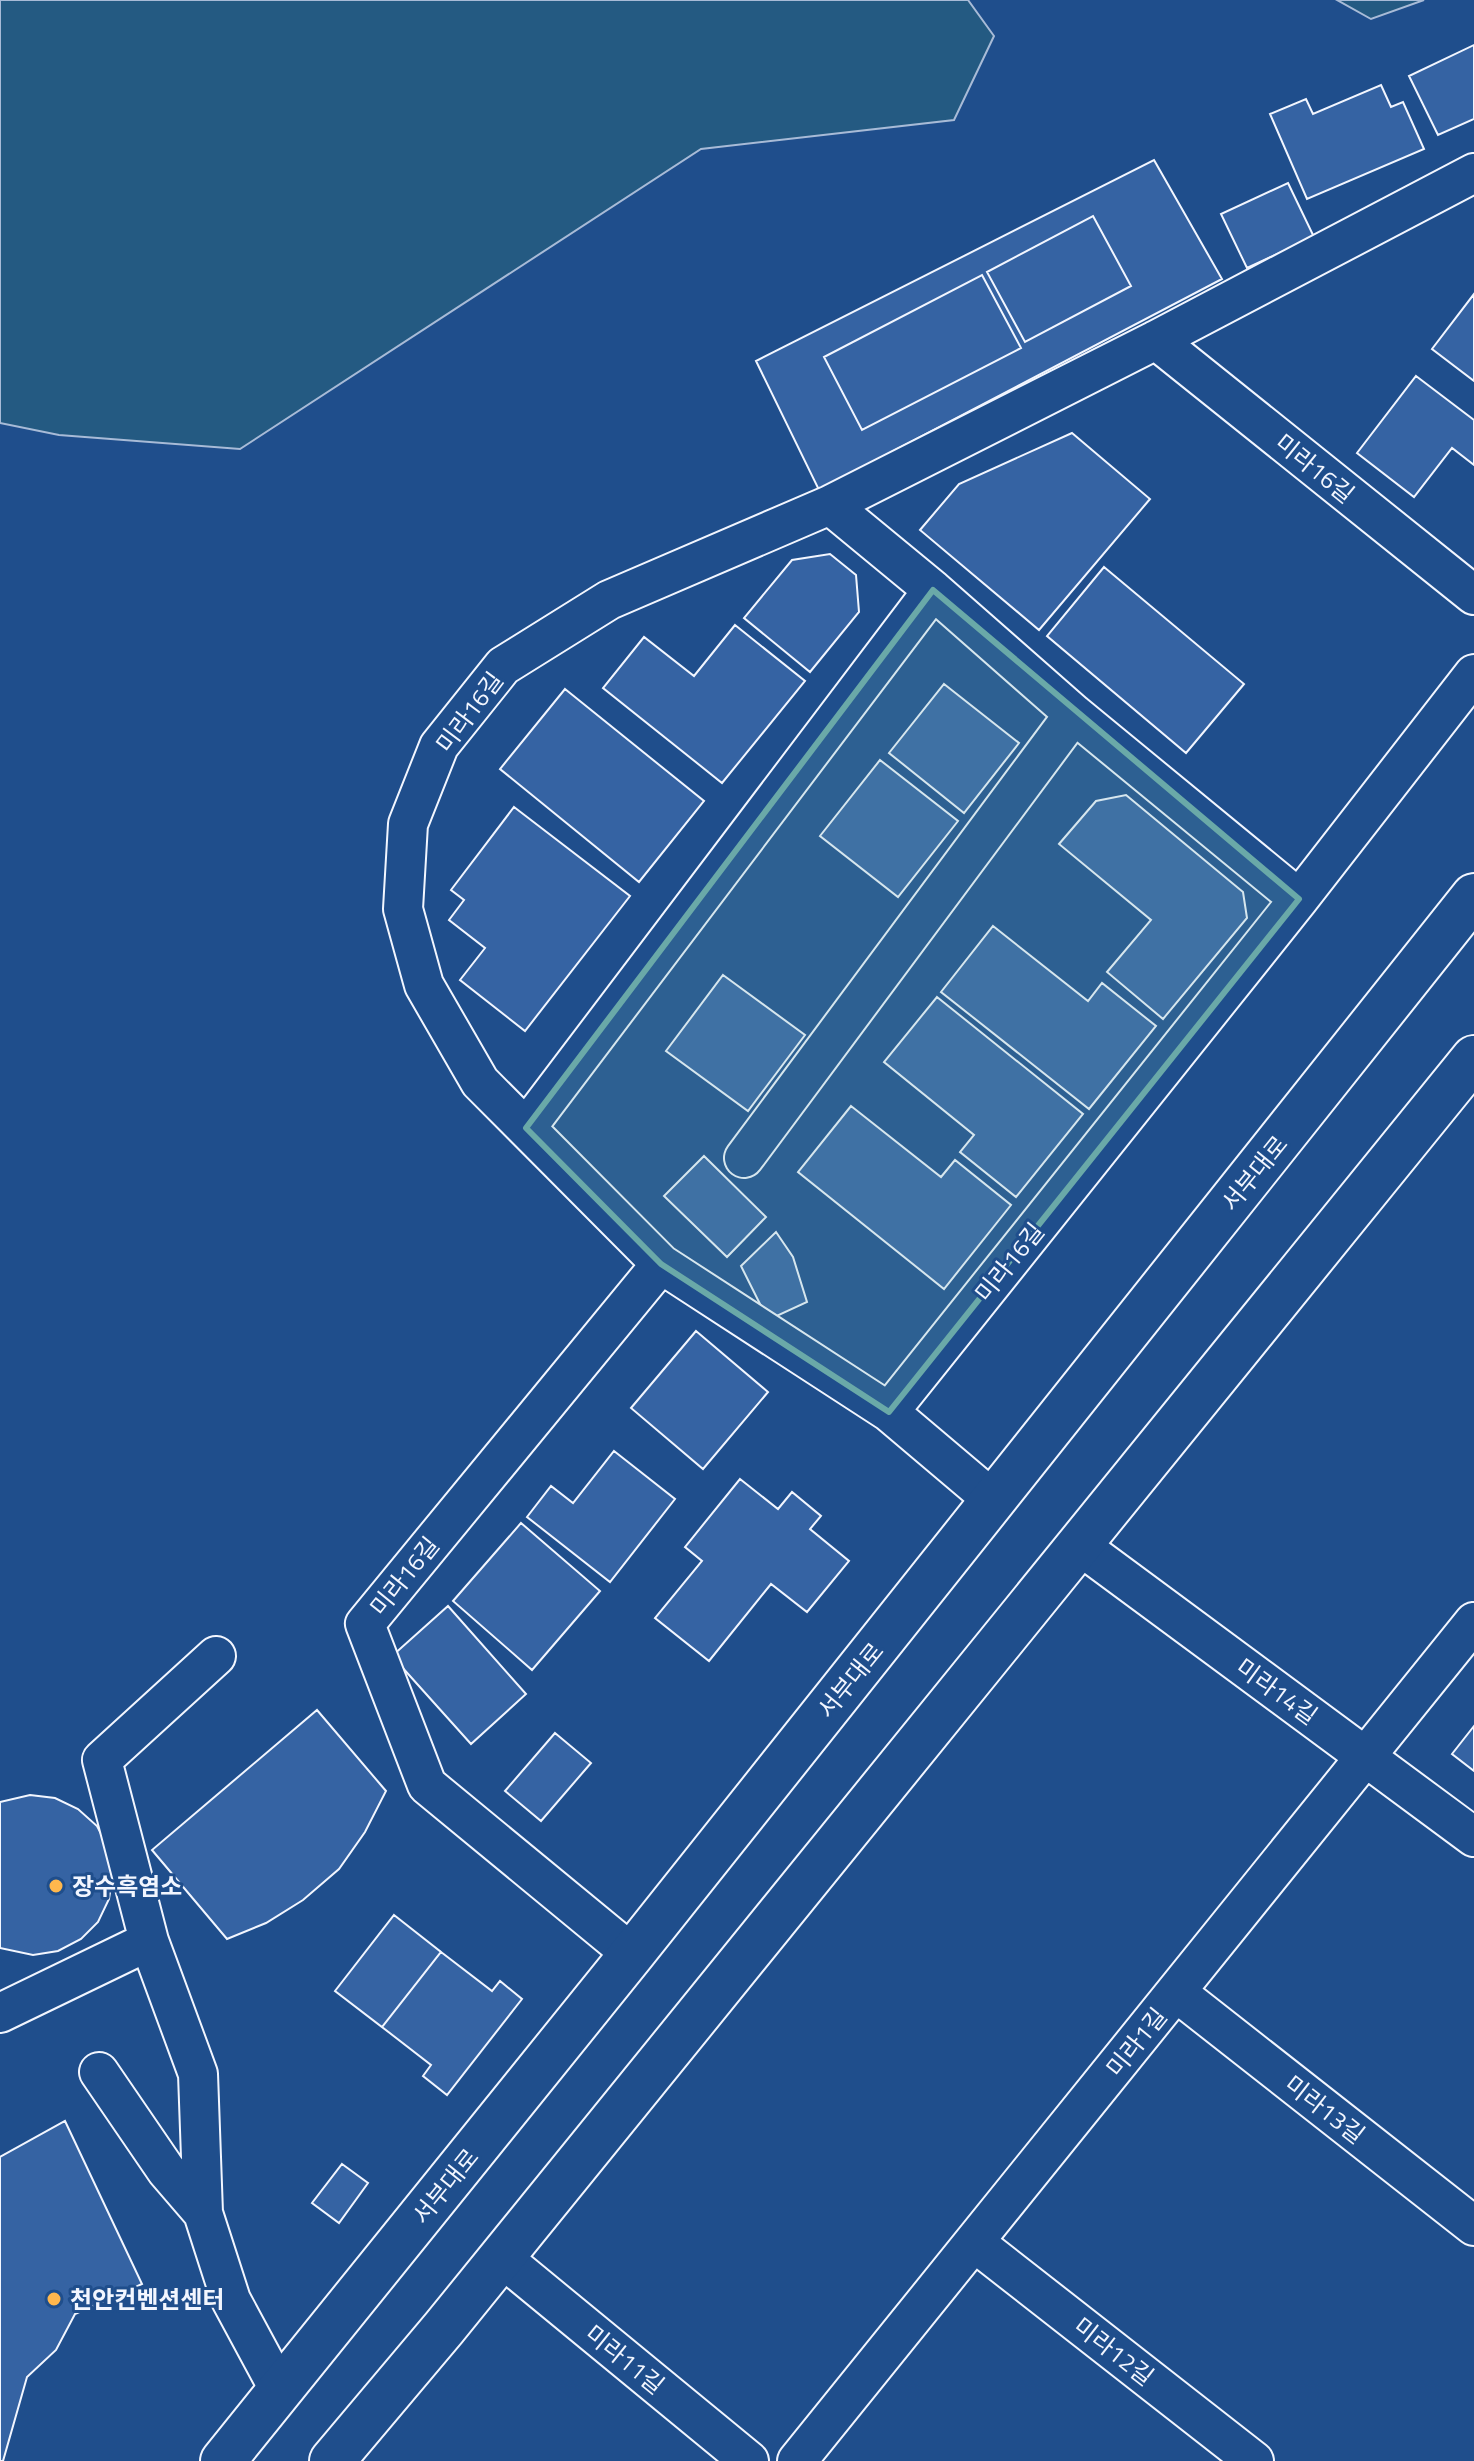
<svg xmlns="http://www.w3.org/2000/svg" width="1474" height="2461" font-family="'Titillium Web','Noto Sans KR',sans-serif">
  <rect width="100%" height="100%" fill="#1f4e8c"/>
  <!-- green -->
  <path fill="#245a82" stroke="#a8bbd7" stroke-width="2" d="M 0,0 L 968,0 L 994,36 L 954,120 L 701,149 L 240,449 L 59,435 L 0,423 Z
    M 1337,0 L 1424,0 L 1371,19 Z"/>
  <!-- building -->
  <path fill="#3563a3" stroke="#f2f6ff" stroke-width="2" d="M 1474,45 L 1474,119 L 1438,135 L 1409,76 Z
    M 1381,85 L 1391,107 L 1403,102 L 1424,149 L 1307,199 L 1270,114 L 1306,99 L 1313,114 Z
    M 1154,160 L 1222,279 L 819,490 L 756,361 Z
    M 1288,183 L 1314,237 L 1247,268 L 1221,214 Z
    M 1093,216 L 1131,286 L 1025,342 L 987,272 Z
    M 982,275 L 1021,348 L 862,430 L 824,357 Z
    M 1474,294 L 1474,381 L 1432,349 Z
    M 1416,376 L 1474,420 L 1474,465 L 1452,448 L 1414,497 L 1357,453 Z
    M 1072,433 L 1150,499 L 1039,630 L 920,530 L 959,484 Z
    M 830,554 L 856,575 L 859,612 L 810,672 L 744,618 L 792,560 Z
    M 1104,567 L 1244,684 L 1186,753 L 1047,636 Z
    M 735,625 L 805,681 L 722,783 L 603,688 L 644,637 L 694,676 Z
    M 944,684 L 1019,743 L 964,813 L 889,753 Z
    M 565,689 L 704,801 L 639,882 L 500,769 Z
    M 880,760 L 958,821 L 898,897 L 820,836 Z
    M 1126,795 L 1243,892 L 1247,918 L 1163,1019 L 1107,972 L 1151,920 L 1059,844 L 1096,801 Z
    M 514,807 L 630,896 L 525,1031 L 460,980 L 485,948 L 449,920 L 464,900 L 451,890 Z
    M 993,926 L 1088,1001 L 1102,983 L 1156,1026 L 1089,1109 L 941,992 Z
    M 723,975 L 805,1035 L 748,1111 L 666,1051 Z
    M 937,997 L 1083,1114 L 1016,1197 L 960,1152 L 974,1135 L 884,1062 Z
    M 851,1106 L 941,1177 L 955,1160 L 1011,1205 L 944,1289 L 798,1172 Z
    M 704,1156 L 766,1217 L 727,1257 L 664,1196 Z
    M 776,1232 L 793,1257 L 807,1302 L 768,1320 L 741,1266 Z
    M 696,1331 L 768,1392 L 703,1469 L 631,1408 Z
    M 614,1451 L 675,1499 L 610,1582 L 527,1517 L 551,1486 L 573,1503 Z
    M 740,1479 L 778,1509 L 792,1492 L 821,1516 L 810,1529 L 849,1561 L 807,1612 L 771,1584 L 709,1661 L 655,1618 L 702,1561 L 685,1547 Z
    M 521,1523 L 600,1591 L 532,1670 L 453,1601 Z
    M 448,1606 L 526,1694 L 471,1744 L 392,1656 Z
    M 317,1710 L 386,1791 L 365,1832 L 339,1869 L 303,1900 L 266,1923 L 227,1939 L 152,1850 Z
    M 1474,1726 L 1474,1771 L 1452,1754 Z
    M 555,1733 L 591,1763 L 541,1821 L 505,1791 Z
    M 30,1795 L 55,1798 L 78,1809 L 97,1826 L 109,1849 L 113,1874 L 109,1899 L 98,1922 L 81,1939 L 58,1951 L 33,1955 L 0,1948 L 0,1802 Z
    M 394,1915 L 441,1952 L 382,2027 L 335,1991 Z
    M 441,1952 L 492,1991 L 500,1981 L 522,1999 L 447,2095 L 423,2076 L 431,2065 L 382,2027 Z
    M 65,2121 L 142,2284 L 75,2314 L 56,2350 L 27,2377 L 3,2461 L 0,2461 L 0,2157 Z
    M 342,2164 L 368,2183 L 339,2223 L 312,2203 Z"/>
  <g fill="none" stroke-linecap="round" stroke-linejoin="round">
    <defs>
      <path id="street" d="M 1474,173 L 1156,340 L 830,505 L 609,600 L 503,666 L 439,746 L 408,824 L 403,909 L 424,985 L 480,1082 L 661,1264 L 889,1412 L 1299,899 L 1474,674
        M 1156,340 L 1474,595
        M 830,505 L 933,590 L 1074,714 L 1299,899
        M 526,1128 L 933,590
        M 744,1158 L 1074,714
        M 889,1412 L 993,1500
        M 1079,1545 L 1474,1837
        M 216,1656 L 102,1760 L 149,1941 L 198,2074 L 203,2213 L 231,2300 L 280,2391
        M 632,1954 L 427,1785 L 365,1624 L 661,1264
        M 1176,1992 L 1474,2226
        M 0,2013 L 149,1941
        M 99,2072 L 166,2170 L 203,2213
        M 974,2242 L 1254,2461
        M 501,2257 L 749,2461
        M 797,2461 L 1474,1622"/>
      <path id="secondary" d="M 223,2461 L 632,1954 L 1474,896
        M 332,2461 L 444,2328 L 1474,1058"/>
    </defs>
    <!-- street casing -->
    <use href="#street" stroke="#f2f6ff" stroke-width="42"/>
    <!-- secondary casing -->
    <use href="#secondary" stroke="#f2f6ff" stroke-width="48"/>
    <!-- street -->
    <use href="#street" stroke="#1f4e8c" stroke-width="38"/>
    <!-- secondary -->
    <use href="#secondary" stroke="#1f4e8c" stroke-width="44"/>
  </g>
  <!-- marked area -->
  <path fill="#6aa9a8" fill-opacity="0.2" stroke="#6aa9a8" stroke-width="6" stroke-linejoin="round" d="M 933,590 L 1299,899 L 889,1412 L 661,1264 L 526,1128 Z"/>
  <!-- markers -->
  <g fill="#ffb74d" stroke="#1f4e8c" stroke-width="3">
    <circle cx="56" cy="1886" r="8"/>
    <circle cx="54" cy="2299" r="8"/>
  </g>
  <g text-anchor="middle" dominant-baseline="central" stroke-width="6" stroke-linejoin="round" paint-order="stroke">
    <!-- street labels -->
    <g font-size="24" fill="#f2f6ff" stroke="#1f4e8c">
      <text transform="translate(1315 468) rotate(39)">미라16길</text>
      <text transform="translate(469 712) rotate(-53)">미라16길</text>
      <text transform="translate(1254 1173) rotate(-51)">서부대로</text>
      <text transform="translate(1009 1262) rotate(-51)">미라16길</text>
      <text transform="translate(404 1576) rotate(-51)">미라16길</text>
      <text transform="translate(850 1680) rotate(-51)">서부대로</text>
      <text transform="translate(1277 1691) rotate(36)">미라14길</text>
      <text transform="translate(1136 2042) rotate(-51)">미라1길</text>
      <text transform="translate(1325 2109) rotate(38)">미라13길</text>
      <text transform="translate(445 2186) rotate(-51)">서부대로</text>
      <text transform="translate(1114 2351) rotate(38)">미라12길</text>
      <text transform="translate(625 2359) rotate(39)">미라11길</text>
    </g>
    <!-- poi labels -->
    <g font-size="24" font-weight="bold" fill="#f2f6ff" stroke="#1f4e8c" text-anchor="start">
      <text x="72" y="1886">장수흑염소</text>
      <text x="70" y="2299">천안컨벤션센터</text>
    </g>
  </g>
</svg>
